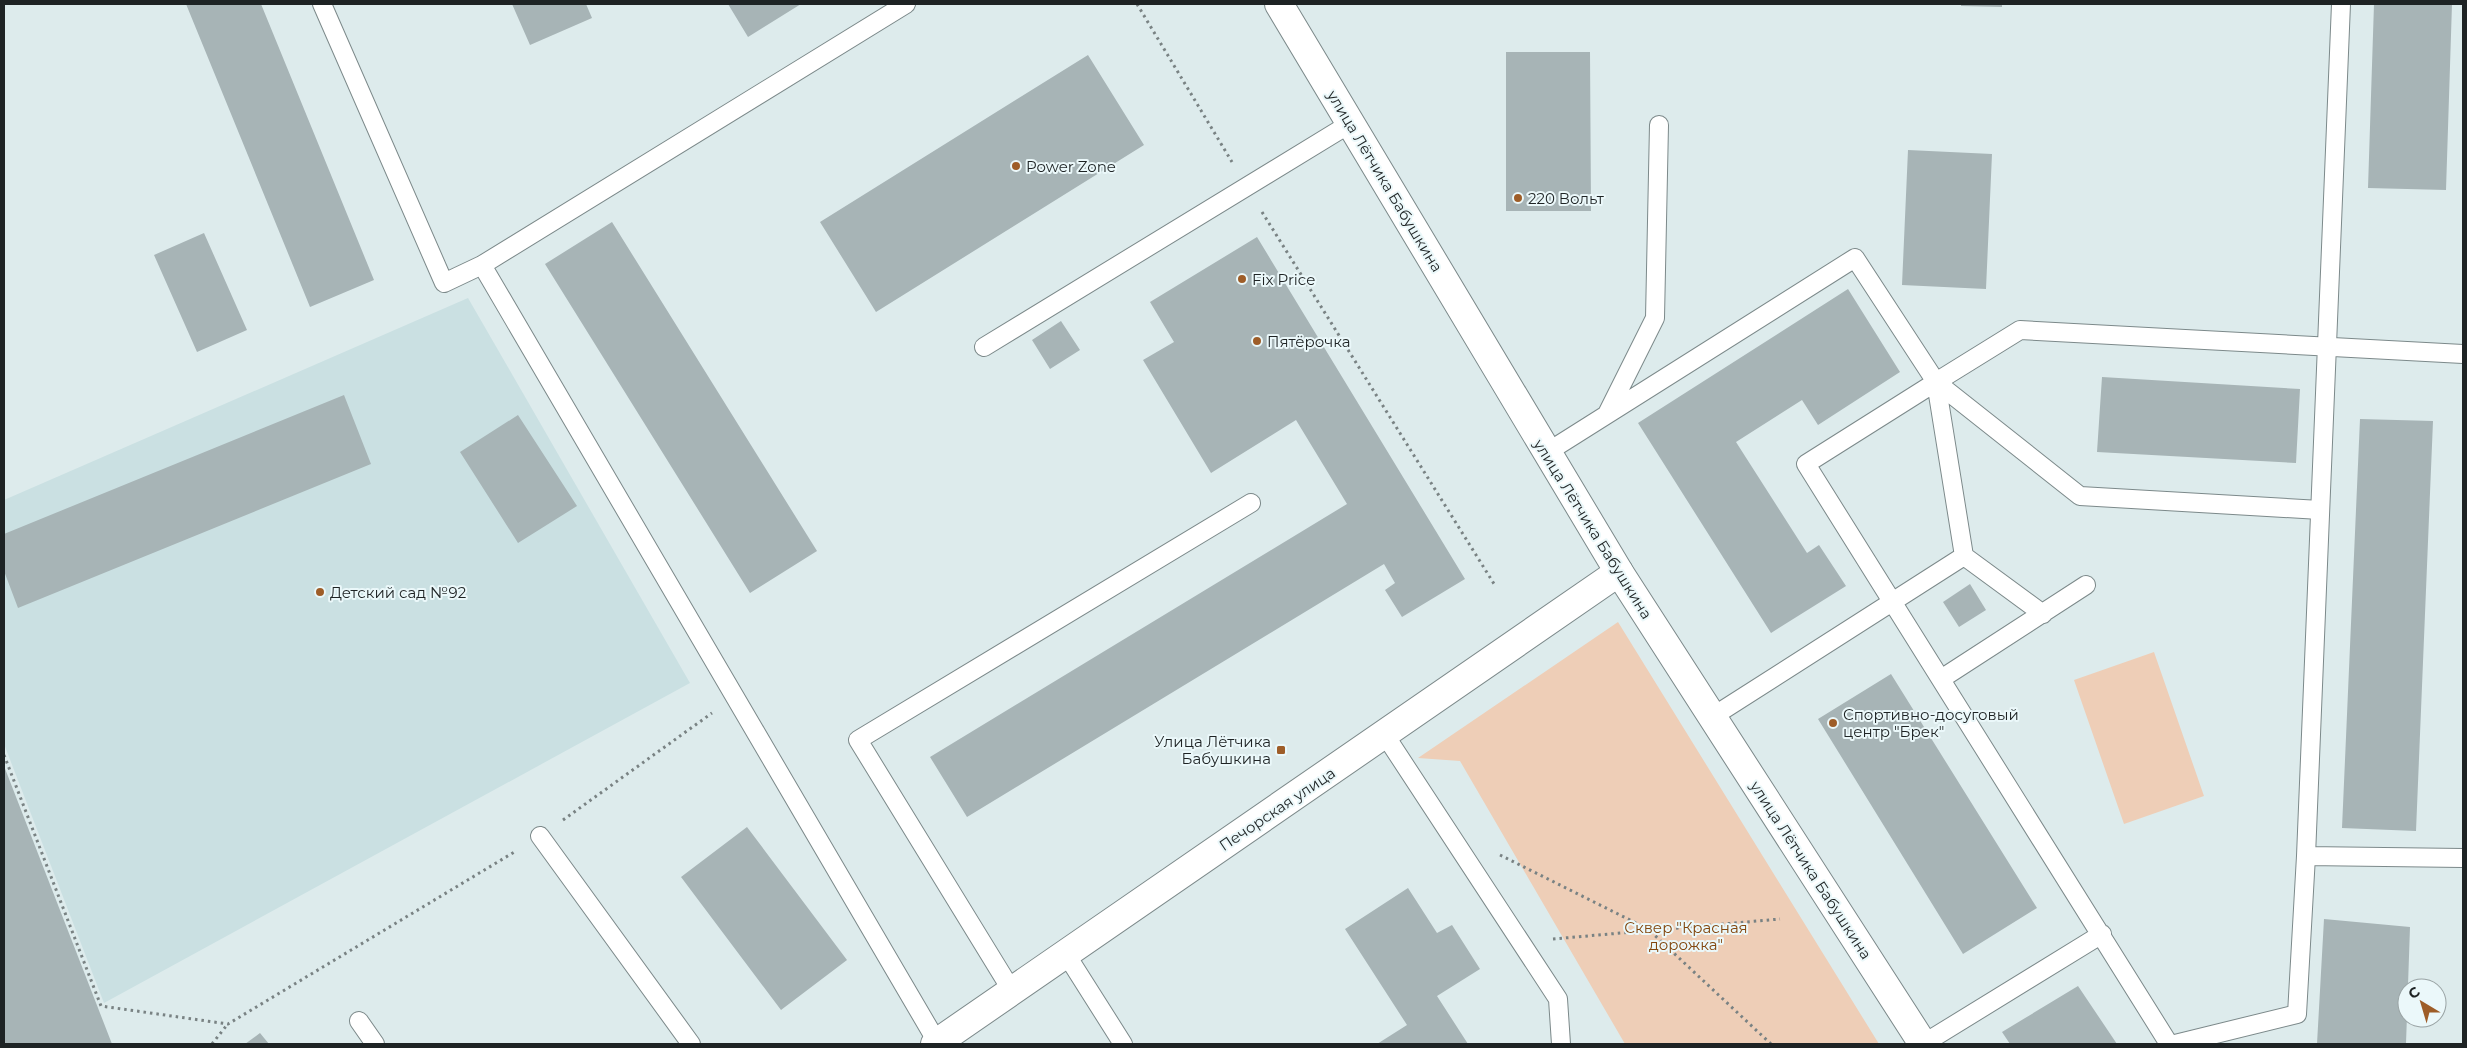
<svg xmlns="http://www.w3.org/2000/svg" width="2467" height="1048" font-family="Montserrat,sans-serif">
  <rect width="100%" height="100%" fill="#ddebec"/>
  <!-- built -->
  <path fill="#cae0e2" d="M 468,298 L 690,683 L 104,1003 L 4,744 L 4,500 Z"/>
  <!-- green -->
  <path fill="#eeceb7" d="M 1618,622 L 1879,1044 L 1625,1044 L 1460,761 L 1418,758 Z
    M 2154,652 L 2204,796 L 2124,824 L 2074,680 Z"/>
  <!-- building -->
  <path fill="#a7b4b6" d="M 186,4 L 261,4 L 374,280 L 310,307 Z
    M 512,4 L 586,4 L 592,18 L 530,45 Z
    M 728,4 L 801,4 L 748,37 Z
    M 1961,4 L 2002,4 L 2002,7 L 1961,6 Z
    M 2374,4 L 2452,4 L 2446,190 L 2368,188 Z
    M 1506,52 L 1590,52 L 1591,211 L 1506,211 Z
    M 1088,55 L 1144,145 L 876,312 L 820,222 Z
    M 1908,150 L 1992,154 L 1986,289 L 1902,285 Z
    M 612,222 L 817,551 L 750,593 L 545,264 Z
    M 204,233 L 247,330 L 197,352 L 154,255 Z
    M 1257,237 L 1465,579 L 1402,617 L 1385,590 L 1395,583 L 1384,564 L 967,817 L 930,757 L 1347,504 L 1296,420 L 1211,473 L 1143,360 L 1174,342 L 1150,302 Z
    M 1848,289 L 1900,372 L 1818,425 L 1802,400 L 1736,442 L 1807,553 L 1819,545 L 1846,586 L 1771,633 L 1638,423 Z
    M 1061,321 L 1080,350 L 1050,369 L 1032,340 Z
    M 2102,377 L 2300,389 L 2296,463 L 2097,452 Z
    M 344,395 L 371,464 L 18,608 L 4,571 L 4,534 Z
    M 518,415 L 577,506 L 518,543 L 460,452 Z
    M 2360,419 L 2433,421 L 2416,831 L 2342,828 Z
    M 1970,584 L 1986,610 L 1959,627 L 1943,602 Z
    M 1891,674 L 2037,908 L 1963,954 L 1818,719 Z
    M 4,766 L 112,1044 L 4,1044 Z
    M 747,827 L 847,960 L 781,1010 L 681,877 Z
    M 1408,888 L 1437,933 L 1452,925 L 1480,969 L 1437,996 L 1468,1044 L 1377,1044 L 1407,1025 L 1345,929 Z
    M 2324,919 L 2410,927 L 2406,1044 L 2317,1044 Z
    M 2078,986 L 2117,1044 L 2010,1044 L 2002,1032 Z
    M 260,1033 L 269,1044 L 245,1044 Z"/>
  <g fill="none" stroke-linecap="round" stroke-linejoin="round">
    <defs>
      <path id="lane" d="M 322,4 L 444,283 L 482,265 L 906,4
        M 482,265 L 937,1042
        M 984,347 L 1351,123
        M 1607,414 L 1655,318 L 1659,125
        M 1546,453 L 1855,258 L 1936,382 L 2020,330 L 2463,354
        M 1964,556 L 2043,614
        M 1941,679 L 2086,585
        M 1712,717 L 1964,556 L 1936,382
        M 1385,735 L 1558,999 L 1561,1044
        M 540,836 L 691,1044
        M 2306,856 L 2463,858
        M 1066,954 L 1123,1044
        M 1012,991 L 858,740 L 1251,503
        M 359,1021 L 375,1044
        M 1923,1044 L 2102,934
        M 2169,1044 L 1806,464 L 1936,382 L 2080,496 L 2320,510
        M 2175,1044 L 2297,1014 L 2306,856 L 2341,4"/>
      <path id="street" d="M 935,1044 L 1619,572"/>
      <path id="secondary" d="M 1279,4 L 1619,572 L 1923,1044"/>
    </defs>
    <!-- lane casing -->
    <use href="#lane" stroke="#7c898a" stroke-width="20"/>
    <!-- street casing -->
    <use href="#street" stroke="#7c898a" stroke-width="30"/>
    <!-- secondary casing -->
    <use href="#secondary" stroke="#7c898a" stroke-width="30"/>
    <!-- path -->
    <path stroke="#798283" stroke-width="3" stroke-dasharray="2.5 4" stroke-linecap="butt" d="M 1137,4 L 1232,162
      M 1262,212 L 1496,587
      M 4,755 L 101,1006 L 228,1024 L 516,851
      M 563,820 L 712,713
      M 1500,855 L 1648,929 L 1771,1044
      M 1553,939 L 1780,919
      M 212,1044 L 227,1025"/>
    <!-- lane -->
    <use href="#lane" stroke="#fff" stroke-width="18"/>
    <!-- street -->
    <use href="#street" stroke="#fff" stroke-width="28"/>
    <!-- secondary -->
    <use href="#secondary" stroke="#fff" stroke-width="28"/>
  </g>
  <!-- markers -->
  <g fill="#9e5d28" stroke="#ebf8fa" stroke-width="2">
    <circle cx="1016" cy="166" r="5"/>
    <circle cx="1518" cy="198" r="5"/>
    <circle cx="1242" cy="279" r="5"/>
    <circle cx="1257" cy="341" r="5"/>
    <circle cx="320" cy="592" r="5"/>
    <circle cx="1833" cy="723" r="5"/>
    <rect x="1276" y="745" width="10" height="10" rx="2.5"/>
  </g>
  <g text-anchor="middle" dominant-baseline="central" stroke-width="4" stroke-linejoin="round" paint-order="stroke">
    <!-- poi labels -->
    <g font-size="15" fill="#1e2324" stroke="#ebf8fa" text-anchor="start">
      <text x="1026" y="166">Power Zone</text>
      <text x="1528" y="198">220 Вольт</text>
      <text x="1252" y="279">Fix Price</text>
      <text x="1267" y="341">Пятёрочка</text>
      <text x="330" y="592">Детский сад №92</text>
      <text x="1843" y="714">Спортивно-досуговый<tspan x="1843" dy="17">центр "Брек"</tspan></text>
      <text x="1271" y="741" text-anchor="end">Улица Лётчика<tspan x="1271" dy="17">Бабушкина</tspan></text>
    </g>
    <!-- street labels -->
    <g font-size="15" fill="#1e2324" stroke="#ebf8fa">
      <text transform="translate(1385 181) rotate(59)">улица Лётчика Бабушкина</text>
      <text transform="translate(1593 529) rotate(58)">улица Лётчика Бабушкина</text>
      <text transform="translate(1277 809) rotate(-34)">Печорская улица</text>
      <text transform="translate(1811 870) rotate(57)">улица Лётчика Бабушкина</text>
    </g>
    <!-- park labels -->
    <g font-size="15" fill="#82460d" stroke="#ebf8fa">
      <text x="1686" y="927">Сквер "Красная<tspan x="1686" dy="17">дорожка"</tspan></text>
    </g>
  </g>
  <!-- border -->
  <rect width="2467" height="1048" fill="none" stroke="#1e2324" stroke-width="10"/>
  <!-- north arrow -->
  <g transform="translate(2422 1003) rotate(322)"><circle r="24" fill="#ebf8fa" stroke="#99a3a4"/>
  <path d="M0-4L9 19L0 12L-9 19Z" fill="#9e5d28"/>
  <text y="-8" font-size="14" font-weight="bold" text-anchor="middle" fill="#1e2324">С</text>
  </g>
</svg>
